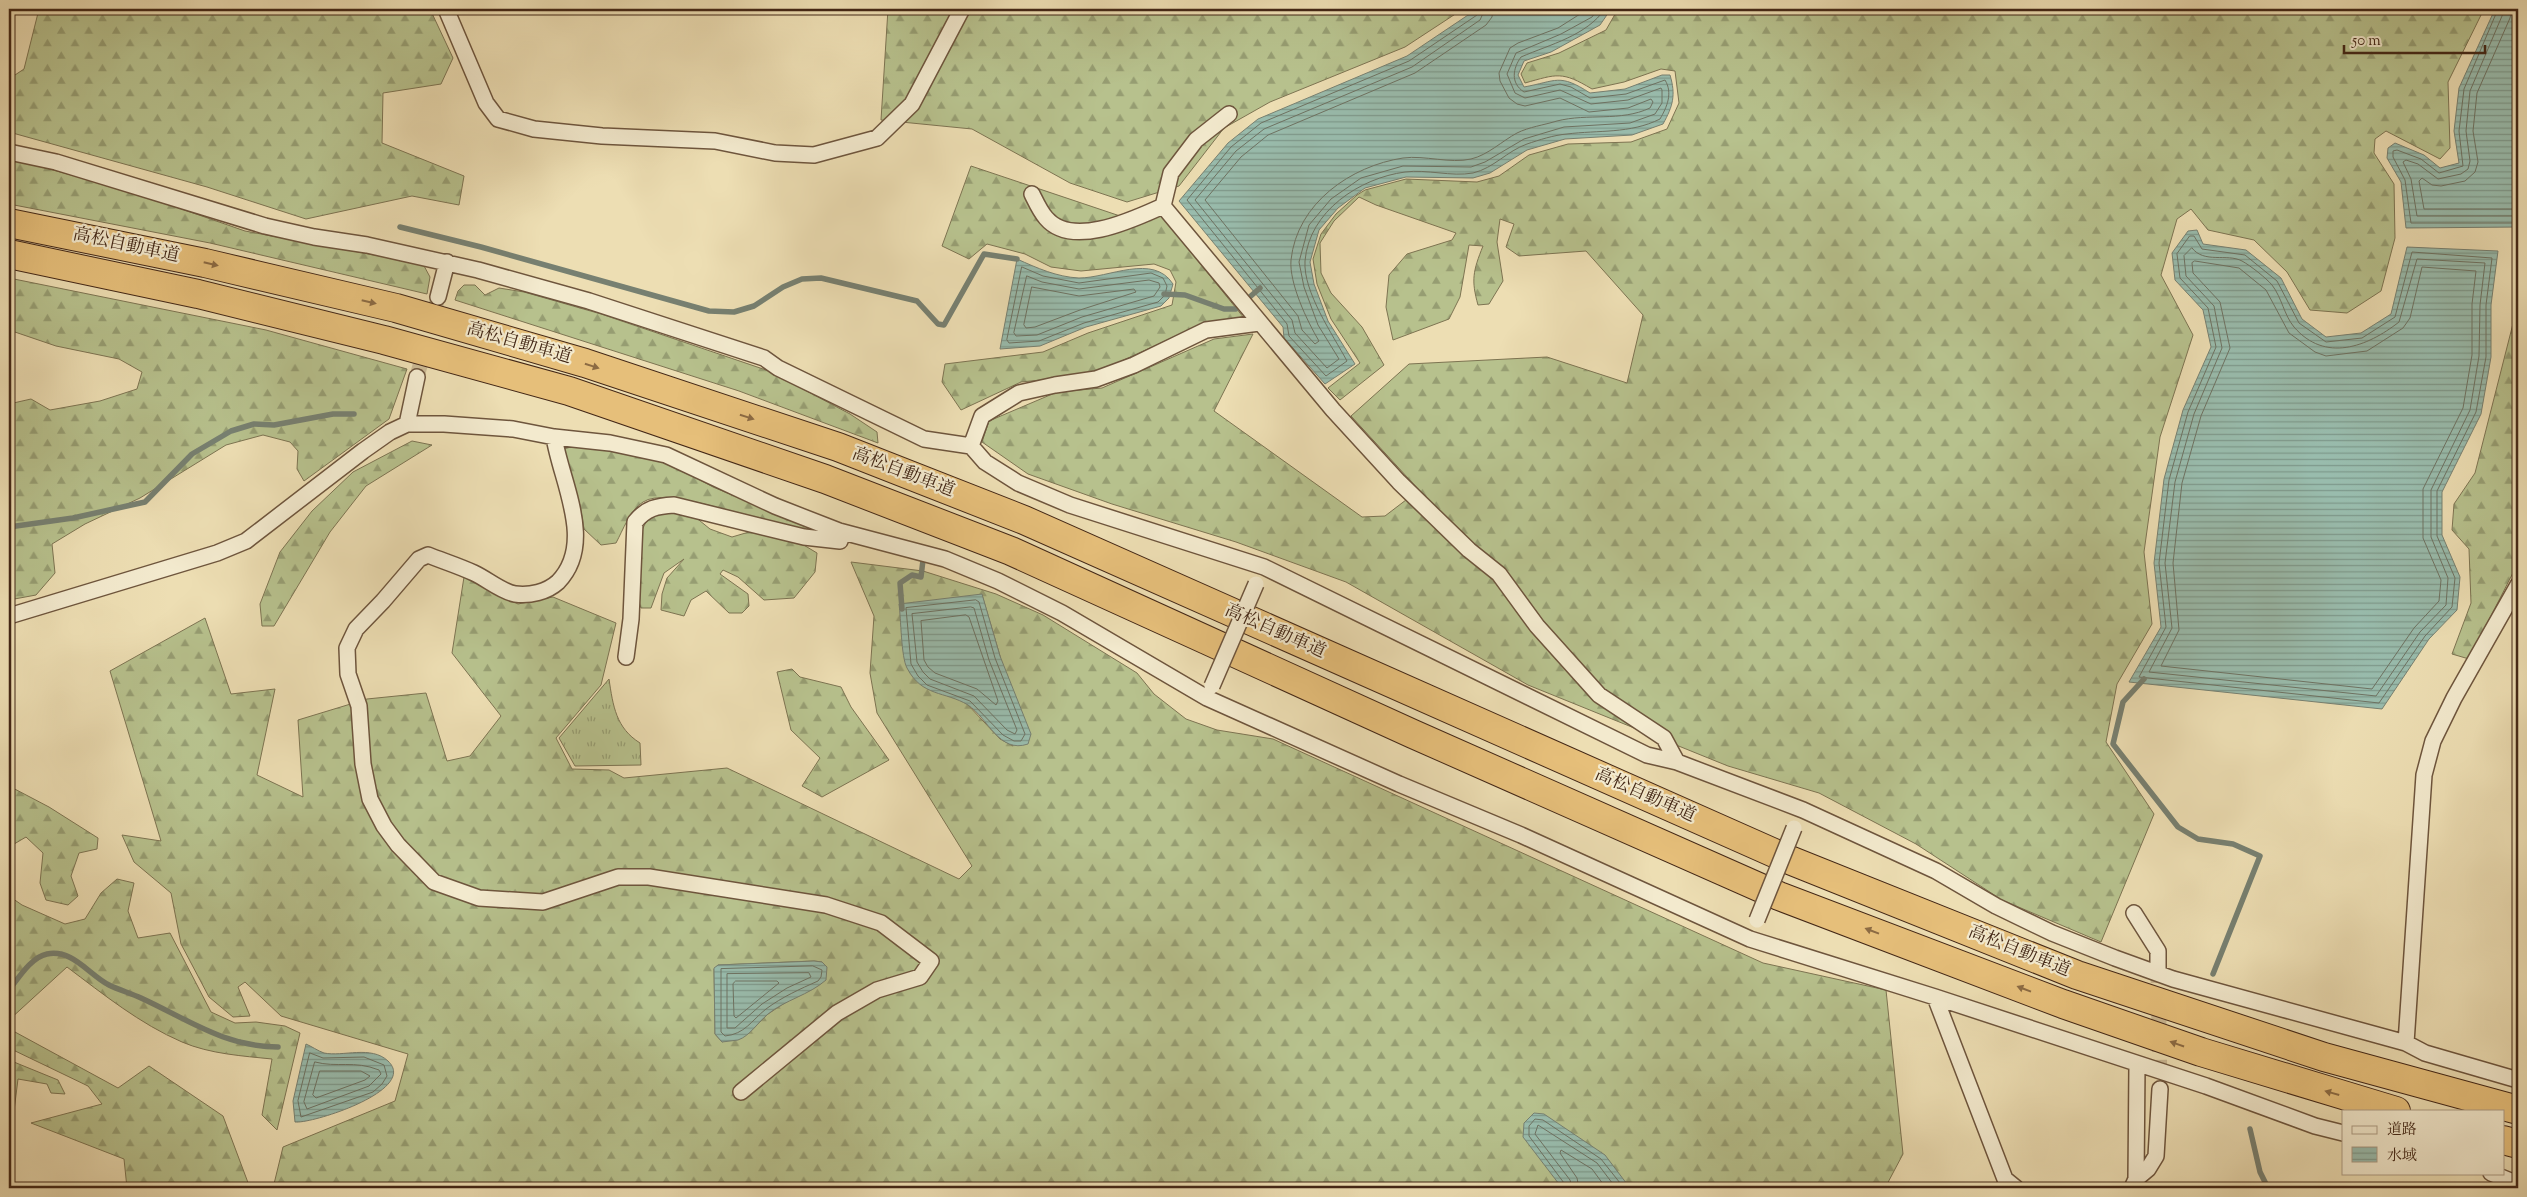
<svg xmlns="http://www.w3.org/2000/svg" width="2527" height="1197" font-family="'Sorts Mill Goudy','Noto Serif JP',serif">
  <defs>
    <pattern id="grass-tufts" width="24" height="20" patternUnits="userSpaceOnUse" patternTransform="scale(1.25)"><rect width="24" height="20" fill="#b7c18d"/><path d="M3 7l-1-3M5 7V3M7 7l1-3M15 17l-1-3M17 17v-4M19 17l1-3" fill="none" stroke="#969d72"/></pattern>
    <pattern id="forest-firs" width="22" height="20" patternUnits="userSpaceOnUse" patternTransform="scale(1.25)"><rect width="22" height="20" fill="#b7c18d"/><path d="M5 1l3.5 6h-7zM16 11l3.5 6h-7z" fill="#969d72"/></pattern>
    <pattern id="water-rules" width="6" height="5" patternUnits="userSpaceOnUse" patternTransform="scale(1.25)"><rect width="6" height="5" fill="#99bcad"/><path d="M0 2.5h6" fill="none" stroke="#7e998c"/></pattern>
  </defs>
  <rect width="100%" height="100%" fill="#eddeb3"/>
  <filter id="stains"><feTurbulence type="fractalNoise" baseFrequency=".004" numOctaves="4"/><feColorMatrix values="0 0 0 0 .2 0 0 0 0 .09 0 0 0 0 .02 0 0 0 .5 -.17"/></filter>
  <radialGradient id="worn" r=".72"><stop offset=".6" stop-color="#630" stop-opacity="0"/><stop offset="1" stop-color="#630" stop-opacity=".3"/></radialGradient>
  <!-- grass -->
  <path fill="url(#grass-tufts)" stroke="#7d7452" d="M 609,679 C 613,706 616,728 640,743 L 641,765 L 575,766 L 559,738 Z"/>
  <!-- forest -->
  <path fill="url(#forest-firs)" stroke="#7d7452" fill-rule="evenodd" d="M 39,9 L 430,9 L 453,58 L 441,84 L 383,93 L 382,143 L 464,176 L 459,205 L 412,196 L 306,219 L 207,187 L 9,132 L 9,79 L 24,69 Z
    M 888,9 L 1463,9 L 1405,47 L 1270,102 L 1224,128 L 1179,186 L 1127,202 L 1070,183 L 972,129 L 881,120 Z
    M 1618,9 L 2484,9 L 2448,82 L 2450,148 L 2440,159 L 2386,131 L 2375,139 L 2374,153 L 2394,184 L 2395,238 L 2381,291 L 2347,313 L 2310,310 L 2287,272 L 2254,240 L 2208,230 L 2191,209 L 2177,219 L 2161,275 L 2193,335 L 2160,437 L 2144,552 L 2152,624 L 2117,684 L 2106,742 L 2154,814 L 2101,942 L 2002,900 L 1916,844 L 1819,793 L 1728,766 L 1528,685 L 1346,582 L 1236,542 L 1112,504 L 1028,474 L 982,442 L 989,421 L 1057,392 L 1102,388 L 1214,339 L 1253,334 L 1214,411 L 1362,517 L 1385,516 L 1419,490 L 1351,416 L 1409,364 L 1547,357 L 1627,383 L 1643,315 L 1586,251 L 1519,256 L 1506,247 L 1514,224 L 1500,219 L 1497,242 L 1503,281 L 1489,304 L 1478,305 C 1471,280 1473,271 1483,246 L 1469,245 L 1460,297 L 1449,319 L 1393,340 L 1386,307 L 1389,275 L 1407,254 L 1452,240 L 1456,233 L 1376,205 L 1359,197 L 1334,221 L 1320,243 L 1321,273 L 1331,293 L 1362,327 L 1384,365 L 1340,400 L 1328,388 L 1360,363 L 1331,319 L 1317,284 L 1313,259 L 1321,234 L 1336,214 L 1357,195 L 1365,190 L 1406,179 L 1477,182 L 1499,176 L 1529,155 L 1568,144 L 1631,142 L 1667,129 L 1679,103 L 1675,71 L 1661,69 L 1624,82 L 1592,89 C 1562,71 1557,74 1525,83 L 1521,74 L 1527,63 L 1559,53 L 1606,30 Z
    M 9,158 L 130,191 L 245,231 L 423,264 L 430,277 L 427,294 L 210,243 L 9,204 Z
    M 971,166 L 1132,220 L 1161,215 L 1244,318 L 1202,324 L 1100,371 L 1071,377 L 1021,382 L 961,410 L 942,382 L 945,364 L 1043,352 L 1088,333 L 1172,305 L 1176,282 L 1170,270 L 1154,264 L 1081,271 L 1051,267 L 1025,254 L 987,244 L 969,259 L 942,246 Z
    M 9,278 L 266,330 L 407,369 L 389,419 L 304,481 L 297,469 L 298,451 L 290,442 L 263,435 L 226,445 L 140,498 L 85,524 L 52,544 L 55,573 L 36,595 L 9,600 L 9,404 L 31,399 L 50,410 L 100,401 L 137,389 L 142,372 L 119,359 L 56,346 L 9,330 Z
    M 464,285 L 475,285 L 485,295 L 499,288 L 524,292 L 601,314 L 769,371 L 850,414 L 877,432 L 878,443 L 739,391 L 455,300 L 458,291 Z
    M 2518,304 L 2518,563 L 2469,659 L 2452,654 L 2471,603 L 2469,549 L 2452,530 L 2454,504 L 2475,473 Z
    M 412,441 L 432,445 L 366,486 L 330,532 L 274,626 L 262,626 L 260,604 L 280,552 L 312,511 L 353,472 Z
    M 577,445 L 624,452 L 673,465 L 713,487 L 819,531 C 804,529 788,528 773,524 C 746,518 667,486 643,502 C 630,510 623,530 616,543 L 601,545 L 584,529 L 580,505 L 561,450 Z
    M 664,510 L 694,516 L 710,529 L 732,537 L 749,532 L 781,537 L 802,544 L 817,553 L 815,572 L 794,598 L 764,600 L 738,577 L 723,570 L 720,574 L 748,594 L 749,606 L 742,613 L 729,613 L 706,591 L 691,600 L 684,616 L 661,610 L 662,594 L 667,578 L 684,559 L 664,573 L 651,608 L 641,608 L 638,600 L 640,534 L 646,522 Z
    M 851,562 L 923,571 L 996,594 L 1043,615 L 1137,673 L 1154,694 L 1186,719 L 1217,730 L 1273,739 L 1763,963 L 1886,990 L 1903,1154 L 1885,1188 L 273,1188 L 283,1147 L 395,1101 L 408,1054 L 281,1016 L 245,982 L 238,987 L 250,1016 L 233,1017 L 209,997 L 181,944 L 171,893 L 134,862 L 122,835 L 161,841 L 110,671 L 205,618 L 231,694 L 275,689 L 257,775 L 303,797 L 298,720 L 367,699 L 426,693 L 447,761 L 470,756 L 501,716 L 452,653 L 464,577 L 518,604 L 553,597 L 616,623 L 601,685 L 556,738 L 572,769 L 609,770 L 624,778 L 727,768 L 959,879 L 972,866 L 877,713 L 870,673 L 874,616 ZM 982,595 L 1000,656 L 1013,746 L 1000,739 L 968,705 ZM 814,961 L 822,962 L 792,998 L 768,1014 L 751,1031 L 722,1042 L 715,1034 L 714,969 L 718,965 Z
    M 792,669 L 800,677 L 841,687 L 851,707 L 889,760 L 822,797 L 802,786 L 820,758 L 791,730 L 777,672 Z
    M 9,786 L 49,807 L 98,838 L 97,849 L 79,853 L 71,876 L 78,896 L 68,905 L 46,900 L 40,883 L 43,853 L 26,837 L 9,847 Z
    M 117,879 L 134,883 L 128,911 L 138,938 L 170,933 L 211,1012 L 235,1023 L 256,1022 L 285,1026 L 300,1033 L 277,1130 L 262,1115 L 272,1059 C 243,1056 210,1054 182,1042 C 140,1024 103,994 67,967 L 9,1020 L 9,896 L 22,905 L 65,924 L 85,919 L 101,893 Z
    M 15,1032 L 118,1088 L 149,1066 L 223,1116 L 250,1188 L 127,1188 L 124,1159 L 31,1123 L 102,1104 L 88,1086 L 9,1048 L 9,1041 Z
    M 9,1060 L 58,1080 L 65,1094 L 51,1093 L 47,1084 L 18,1079 L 14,1111 L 9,1111 Z"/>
  <!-- water -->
  <path fill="url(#water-rules)" stroke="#778071" d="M 1477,9 L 1611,9 L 1600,25 L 1551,52 L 1524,61 L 1518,75 L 1524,87 C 1557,81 1559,73 1590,93 L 1625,89 L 1662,75 L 1670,75 C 1676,95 1673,106 1663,124 L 1632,135 L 1565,139 L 1527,150 L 1490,173 L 1473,178 L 1406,177 L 1365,188 L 1338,208 L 1319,230 L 1310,262 L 1314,284 L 1328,321 L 1355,364 L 1325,384 L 1284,338 L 1283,327 L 1179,201 L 1228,143 L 1258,119 L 1407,56 Z
    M 2495,9 L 2518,9 L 2518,227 L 2406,228 L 2401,182 L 2387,158 L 2388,148 L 2395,143 L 2424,155 L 2440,168 L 2459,163 L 2454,131 L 2459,88 Z
    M 2197,230 L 2203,244 L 2246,250 L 2281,278 L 2302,319 L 2326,337 L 2361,333 L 2391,314 L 2407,247 L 2498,251 L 2491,305 L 2491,357 L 2481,414 L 2442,492 L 2442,535 L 2460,577 L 2457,610 L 2429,639 L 2382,709 L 2129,682 L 2161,627 L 2154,563 L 2164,479 L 2183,410 L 2211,347 L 2203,310 L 2175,280 L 2172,253 L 2188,231 Z
    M 1017,259 C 1037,268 1057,277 1079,278 C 1109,278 1153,253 1173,284 L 1169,298 L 1161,306 L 1086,327 L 1040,346 L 1000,349 Z
    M 982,594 L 1000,656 L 1031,734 L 1028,744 C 999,754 988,718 968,705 C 945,691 922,697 907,668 C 901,657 901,618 899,604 Z
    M 814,961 L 822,962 L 827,967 L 826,980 C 809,995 785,1000 768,1014 C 758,1022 750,1036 738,1040 C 733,1041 727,1041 722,1042 L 715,1034 L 714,968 L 718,965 Z
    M 306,1044 C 311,1046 318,1051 324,1053 C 343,1057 371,1045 388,1061 C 419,1090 312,1124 295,1122 L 293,1101 Z
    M 1534,1113 L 1544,1114 L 1605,1155 L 1630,1188 L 1562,1188 L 1523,1137 L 1524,1123 Z"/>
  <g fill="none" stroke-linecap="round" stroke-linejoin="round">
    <!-- shore -->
    <path stroke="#6e7262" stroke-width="1" d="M 1479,9 L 1477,15 L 1409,61 L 1261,123 L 1231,147 L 1187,200 L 1287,324 L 1289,336 L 1326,376 L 1347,361 C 1333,335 1303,292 1305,261 C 1309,211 1360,178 1405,172 C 1427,169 1451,177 1473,173 C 1494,168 1507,151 1527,144 C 1539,140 1554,135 1567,134 C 1598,130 1630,134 1660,119 C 1667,107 1673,93 1665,80 L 1626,94 L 1590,98 L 1571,87 L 1560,84 L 1524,92 C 1510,83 1513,68 1521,57 C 1551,44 1586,36 1605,9
      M 1485,9 L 1480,20 L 1412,67 L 1264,129 L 1236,151 L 1195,200 L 1292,320 L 1295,333 L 1327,368 L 1339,359 L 1318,325 L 1304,287 L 1299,262 L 1309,225 L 1331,199 L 1361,178 L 1403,166 L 1471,167 L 1485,162 L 1524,139 L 1564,127 L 1630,123 L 1655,114 L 1662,103 L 1662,90 L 1661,88 L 1628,100 L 1591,104 L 1560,90 L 1525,98 L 1515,93 L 1507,74 L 1516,53 L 1561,34 L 1592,17 L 1598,9
      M 1493,9 L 1492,17 L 1486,25 L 1415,73 L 1268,135 L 1241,157 L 1205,200 L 1298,316 L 1302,330 L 1315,344 L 1319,341 C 1307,321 1289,283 1291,260 C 1297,203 1351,166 1403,158 C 1425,155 1450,164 1471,159 C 1488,155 1502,141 1517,133 C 1529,127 1544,125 1557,121 C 1588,113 1620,122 1650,108 L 1653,102 L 1651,99 L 1628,108 L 1589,112 L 1560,98 L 1525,106 L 1517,104 L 1509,98 L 1500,81 L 1499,73 L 1510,48 L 1518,43 L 1558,28 L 1588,9
      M 2498,9 L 2464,89 L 2459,131 L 2463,166 L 2439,173 L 2421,159 L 2397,150 L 2393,151 L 2393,157 L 2405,180 L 2411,223 L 2518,223
      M 2505,9 L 2470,91 L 2466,131 L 2470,161 L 2468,169 L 2461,174 L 2438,179 L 2418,164 L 2406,160 L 2403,162 L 2411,179 L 2417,216 L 2518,216
      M 2512,9 L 2510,18 L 2477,93 L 2473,131 L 2478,162 L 2475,172 L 2465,181 L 2441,186 L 2432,185 L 2422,178 L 2419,181 L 2424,209 L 2518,209
      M 2190,236 L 2194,236 L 2202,249 L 2245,255 L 2277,281 L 2299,323 L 2326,342 L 2362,338 L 2395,317 L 2412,252 L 2492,258 L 2486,305 L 2486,357 L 2476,412 L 2437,491 L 2437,536 L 2455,578 L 2452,607 L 2425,636 L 2379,703 L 2139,677 L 2166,627 L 2159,563 L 2169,480 L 2188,412 L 2216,347 L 2208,308 L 2180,278 L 2177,254 Z
      M 2192,248 C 2204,264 2227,253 2242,261 C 2251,266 2266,278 2272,285 C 2282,298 2284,315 2294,327 C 2325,363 2367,347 2399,322 L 2417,259 L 2485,263 L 2480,305 L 2479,356 L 2470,410 L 2431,490 L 2431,537 L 2448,578 L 2446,605 L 2420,632 L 2376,696 L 2149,672 L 2172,628 L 2165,563 L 2175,482 L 2194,414 L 2222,348 L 2214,306 L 2186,276 L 2184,256 Z
      M 2195,261 L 2239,268 L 2266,290 L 2289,333 L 2315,352 L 2326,356 L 2367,351 L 2403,328 L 2410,318 L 2422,267 L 2476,271 L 2472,304 L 2472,355 L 2463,408 L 2423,489 L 2423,538 L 2441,580 L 2439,601 L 2414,628 L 2372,689 L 2161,666 L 2179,630 L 2173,563 L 2182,483 L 2201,416 L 2230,348 L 2220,302 L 2193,273 L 2192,263 Z
      M 1022,267 L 1043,276 L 1079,283 L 1151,273 L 1163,278 L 1167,286 L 1165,295 L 1158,302 L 1084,323 L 1039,341 L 1009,343 L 1007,340 Z
      M 1027,276 L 1042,282 L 1079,289 L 1149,280 L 1159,283 L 1160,287 L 1154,296 L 1082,317 L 1037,335 L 1016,336 L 1014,333 Z
      M 1032,287 L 1079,296 L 1134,289 L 1136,292 L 1080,310 L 1035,327 L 1026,328 L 1024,325 Z
      M 976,600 L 979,602 L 995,658 L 1025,734 L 1021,741 L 1014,741 L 1003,735 L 970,701 L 927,685 L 918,676 L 911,664 L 906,608 Z
      M 971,607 L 974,608 L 989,660 L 1017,730 L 1015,734 L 1007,730 L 974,696 L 930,679 L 923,672 L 917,662 L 912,614 Z
      M 966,615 L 969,617 L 998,701 L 996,705 L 977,689 L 935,673 L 928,667 L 924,660 L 921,621 Z
      M 813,966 L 822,970 L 821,977 L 818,981 C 800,989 782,997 766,1009 C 751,1021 745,1034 725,1036 L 721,1032 L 721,969 Z
      M 809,973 L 811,977 L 787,988 L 762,1004 L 735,1028 L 727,1028 L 727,974 Z
      M 736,981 L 777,981 L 779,983 L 736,1018 L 734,1016 L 733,984 Z
      M 310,1053 L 323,1058 L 364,1057 L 384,1065 L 387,1076 L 382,1084 L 373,1092 L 301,1117 L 298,1101 Z
      M 315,1062 C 337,1068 354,1060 379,1070 L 381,1074 L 369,1086 L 307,1109 L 304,1102 Z
      M 320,1071 L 361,1071 L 370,1076 L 365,1080 L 316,1098 L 313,1095 Z
      M 1565,1188 L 1564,1183 L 1529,1136 L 1529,1126 L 1535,1119 L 1543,1120 L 1601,1159 L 1624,1188
      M 1572,1188 L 1570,1180 L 1535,1134 L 1538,1125 L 1597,1163 L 1616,1188
      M 1579,1188 L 1577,1178 L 1560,1153 L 1561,1150 L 1592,1169 L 1606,1188"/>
    <!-- stream -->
    <path stroke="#778071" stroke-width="5.5" d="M 400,227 L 481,247 L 709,311 L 734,312 L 754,306 L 783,287 L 802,279 L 821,278 L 917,301 L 938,324 L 944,325 L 984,254 L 1017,259
      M 1164,294 L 1185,295 L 1224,309 L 1236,309 L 1260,288
      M 9,527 L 73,518 L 145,502 L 192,454 L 231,431 L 254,424 L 274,425 L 333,414 L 354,414
      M 902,609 L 900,583 L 912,575 L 921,577 L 923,560
      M 2144,679 L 2123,702 L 2113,744 L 2178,827 L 2198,839 L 2233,844 L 2260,856 L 2213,974
      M 9,990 C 18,979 31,957 47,954 C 73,949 88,974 109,985 C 119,990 130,993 141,998 C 187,1019 225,1047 278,1047
      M 2250,1129 L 2260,1172 L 2268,1188"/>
    <!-- minor-tunnel -->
    <path stroke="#cbb994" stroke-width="15" stroke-dasharray="15 8" stroke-linecap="butt" d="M 417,377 L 438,297
      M 2158,968 L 2160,1089"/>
    <defs>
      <path id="minor" d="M 446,9 L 486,103 L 498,119 L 534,129 L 602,136 L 715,141 L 775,153 L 814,155 L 877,138 L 912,104 L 962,9
        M 9,152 L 56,162 L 265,226 L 314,237 L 367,245 L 478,270 L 589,301 L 764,358 L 778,368 L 924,439 L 971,446 L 985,462 L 1018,483 L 1070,505 L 1264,567 L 1647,755 L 1677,762 L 1803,810 L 1936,871 L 1996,906 L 2052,933 L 2115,958 L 2173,979 L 2406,1043 L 2425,1053 L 2518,1080
        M 1032,194 C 1036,202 1040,211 1046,218 C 1072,249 1134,219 1163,206
        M 1163,206 L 1333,410 L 1399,482 L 1469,550 L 1499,574 L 1537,626 L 1599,695 L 1664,738 L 1677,762
        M 1163,206 L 1171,173 L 1196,140 L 1229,114
        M 438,297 L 447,262
        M 407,424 L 417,377
        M 554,437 C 561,482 596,543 558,582 C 547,592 530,596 515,594 C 502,592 487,579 474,573 C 459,566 443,561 428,555 L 419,559 L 383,601 L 356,629 L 347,648 L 348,674 L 359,706 L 363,764 L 370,799 L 384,826 L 398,845 L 434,882 L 479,898 L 543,902 L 618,877 L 649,877 L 826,905 L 881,923 L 931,961 L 920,977 L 877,990 L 837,1013 L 741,1092
        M 971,446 L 982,416 L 1019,393 L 1055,385 L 1096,379 L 1134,365 L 1206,330 L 1259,323
        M 9,616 L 217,553 L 246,541 L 363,451 L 390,432 L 407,424 L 444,424 L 513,429 L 554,437 L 610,443 L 666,455 L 775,506 L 839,531 L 945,559 L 998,581 L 1062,613 L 1207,698 L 1399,784 L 1521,835 L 1750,939 L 1935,997 L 2206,1086 L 2315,1126 L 2343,1133
        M 626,657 L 631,619 L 635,522 C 646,508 657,506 674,505 L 804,537 L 840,541 L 843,532
        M 2134,913 L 2158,951 L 2158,968
        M 1935,997 L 2005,1179 L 2016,1188
        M 2406,1043 L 2424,775 L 2433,741 L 2454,698 L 2518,585
        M 2491,1173 L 2518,1184
        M 2136,1179 L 2148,1169 L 2156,1156 L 2160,1089
        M 2132,1188 L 2136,1179 L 2137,1065"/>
      <path id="motorway" d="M 9,223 L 205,263 L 396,308 L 585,363 L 838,447 L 1024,520 L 1792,861 L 2077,975 L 2324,1057 L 2518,1110
        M 9,254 L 198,294 L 384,340 L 569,391 L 825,479 L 1011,551 L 1413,734 L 1779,896 L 2063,1004 L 2201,1052 L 2396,1111
        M 2503,1140 L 2518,1144"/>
    </defs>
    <!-- minor casing -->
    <use href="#minor" stroke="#6e553d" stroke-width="18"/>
    <!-- motorway casing -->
    <use href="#motorway" stroke="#432716" stroke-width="30"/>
    <!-- minor -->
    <use href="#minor" stroke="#f3eace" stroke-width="15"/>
    <!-- motorway -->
    <use href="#motorway" stroke="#e6bf7a" stroke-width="28"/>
    <defs>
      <path id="minor-bridge" d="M 1212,686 L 1256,584
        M 1757,920 L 1794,828"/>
    </defs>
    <!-- minor-bridge casing -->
    <use href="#minor-bridge" stroke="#6e553d" stroke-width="18" stroke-linecap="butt"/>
    <!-- minor-bridge -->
    <use href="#minor-bridge" stroke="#f3eace" stroke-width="15"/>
  </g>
  <!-- one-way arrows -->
  <defs><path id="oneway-solid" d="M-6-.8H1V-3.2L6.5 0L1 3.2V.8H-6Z" transform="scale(1.25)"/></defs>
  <g fill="#8c6b43">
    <use href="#oneway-solid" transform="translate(211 264) rotate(13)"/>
    <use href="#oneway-solid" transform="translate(369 302) rotate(13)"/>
    <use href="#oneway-solid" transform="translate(592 366) rotate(18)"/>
    <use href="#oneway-solid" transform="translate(747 417) rotate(18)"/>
    <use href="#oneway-solid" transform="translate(1872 931) rotate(-159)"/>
    <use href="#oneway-solid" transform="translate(2024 989) rotate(-159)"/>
    <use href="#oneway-solid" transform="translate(2177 1044) rotate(-161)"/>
    <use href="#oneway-solid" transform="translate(2332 1093) rotate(-164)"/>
  </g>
  <g text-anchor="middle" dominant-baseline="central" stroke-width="4.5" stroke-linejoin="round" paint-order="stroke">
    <!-- street labels -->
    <g font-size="18" fill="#432716" stroke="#f3eace">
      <text transform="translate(126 246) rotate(12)">高松自動車道</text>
      <text transform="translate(519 344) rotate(16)">高松自動車道</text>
      <text transform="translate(903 473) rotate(21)">高松自動車道</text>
      <text transform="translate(1275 632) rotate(24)">高松自動車道</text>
      <text transform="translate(1645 796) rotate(24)">高松自動車道</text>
      <text transform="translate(2019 952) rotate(22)">高松自動車道</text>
    </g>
  </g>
  <!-- margin -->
  <rect width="2527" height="1197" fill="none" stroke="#eddeb3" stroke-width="30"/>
  <rect x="10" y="10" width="2507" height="1177" fill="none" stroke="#432716" stroke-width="2.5"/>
  <rect x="15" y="15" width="2497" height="1167" fill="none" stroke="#432716"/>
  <!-- legend -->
  <rect x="2342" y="1110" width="162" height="65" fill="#f3eace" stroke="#ad9c84"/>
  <rect x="2352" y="1126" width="25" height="8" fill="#f3eace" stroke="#ad9c84"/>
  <text x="2387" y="1134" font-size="15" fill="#432716">道路</text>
  <rect x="2352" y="1147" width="25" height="15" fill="url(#water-rules)" stroke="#ad9c84"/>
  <text x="2387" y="1160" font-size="15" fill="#432716">水域</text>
  <!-- scale -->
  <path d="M2344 45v8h141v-8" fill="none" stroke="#432716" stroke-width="2.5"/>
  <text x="2352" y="45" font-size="15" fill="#432716" stroke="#f3eace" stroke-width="4" paint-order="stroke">50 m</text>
  <rect width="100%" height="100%" filter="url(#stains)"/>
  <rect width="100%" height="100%" fill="url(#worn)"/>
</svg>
